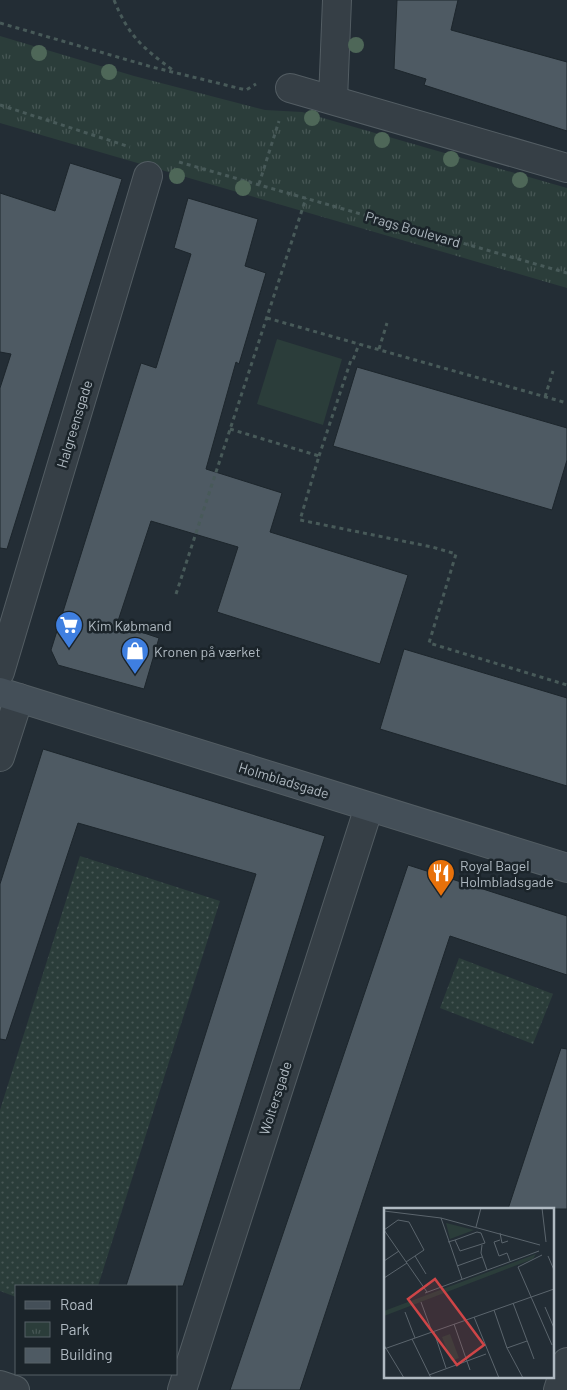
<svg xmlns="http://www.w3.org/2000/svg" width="567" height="1390" font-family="Barlow,sans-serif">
  <defs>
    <pattern id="grass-dots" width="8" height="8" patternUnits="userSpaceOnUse" patternTransform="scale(1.25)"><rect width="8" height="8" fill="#2b3d3a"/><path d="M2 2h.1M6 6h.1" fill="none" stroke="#475755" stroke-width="1.8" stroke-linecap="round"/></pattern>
    <pattern id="park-tufts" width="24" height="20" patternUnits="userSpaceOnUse" patternTransform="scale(1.25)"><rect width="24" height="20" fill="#2b3d3a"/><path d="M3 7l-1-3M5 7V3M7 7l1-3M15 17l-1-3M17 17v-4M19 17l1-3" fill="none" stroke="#475755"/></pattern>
  </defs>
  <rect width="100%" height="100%" fill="#232d35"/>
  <!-- grass -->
  <path fill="url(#grass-dots)" d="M 80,856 L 220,901 L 98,1286 L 16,1286 L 16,1297 L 0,1291 L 0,1110 Z
    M 459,958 L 553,994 L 533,1044 L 440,1008 Z"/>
  <!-- park -->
  <path fill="url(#park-tufts)" d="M 0,36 L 134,76 L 265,110 L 302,112 L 567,188 L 567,288 L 0,123 Z"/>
  <!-- pitch -->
  <path fill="#2b3d3a" d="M 277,339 L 342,359 L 323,425 L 257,404 Z"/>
  <!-- building -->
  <path fill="#4e5a63" stroke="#1d262c" d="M 397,0 L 458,0 L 451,30 L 567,62 L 567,131 L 424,85 L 426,79 L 394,69 Z
    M 70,163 L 122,179 L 7,549 L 0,548 L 0,388 L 11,354 L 0,352 L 0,193 L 55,211 Z
    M 188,198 L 258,219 L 245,266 L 266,273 L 239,364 L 236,362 L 206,469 L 282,493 L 270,532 L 408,575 L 380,664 L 217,612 L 238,547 L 151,521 L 117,624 L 159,638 L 144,689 L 58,665 L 51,650 L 141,363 L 156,368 L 191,254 L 174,248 Z
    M 357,367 L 567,428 L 567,460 L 552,510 L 333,446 Z
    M 404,649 L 567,698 L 567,786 L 380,729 Z
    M 43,749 L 325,836 L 183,1286 L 126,1286 L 256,874 L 78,823 L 6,1040 L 0,1039 L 0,884 Z
    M 408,865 L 567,916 L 567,975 L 450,936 L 300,1390 L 230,1390 Z
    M 561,1048 L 567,1049 L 567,1209 L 508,1209 Z"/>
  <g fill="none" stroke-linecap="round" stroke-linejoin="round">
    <defs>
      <path id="street" d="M 290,88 L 567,168
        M 333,100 L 337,0
        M 0,672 L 148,176
        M 0,757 L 19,698
        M 0,1385 L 15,1390
        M 182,1390 L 369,807
        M 558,1390 L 567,1362"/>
      <path id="secondary" d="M 0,692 L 567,868"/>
    </defs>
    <!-- street casing -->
    <use href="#street" stroke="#535d63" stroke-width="30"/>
    <!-- secondary casing -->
    <use href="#secondary" stroke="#535d63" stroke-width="30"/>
    <!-- path -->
    <path stroke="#485a59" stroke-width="3" stroke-dasharray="4 4" stroke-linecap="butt" d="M 114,0 C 129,37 143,48 174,71
      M 0,23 L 152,67 L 246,90 L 256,84
      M 0,105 L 130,147
      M 179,162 L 567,273
      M 259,184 L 279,121
      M 267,318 L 567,403
      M 379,349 L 387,323
      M 545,397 L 553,371
      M 230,429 L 319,456 L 300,520 L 432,547 L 456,554 L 429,643 L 567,685
      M 319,456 L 351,360 L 353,360 L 359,344
      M 176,594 L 306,198"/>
    <!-- street -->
    <use href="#street" stroke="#363f46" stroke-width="28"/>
    <!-- secondary -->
    <use href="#secondary" stroke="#444f58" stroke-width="28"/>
  </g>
  <!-- trees -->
  <g fill="#4e6758">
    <circle cx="356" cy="45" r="8"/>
    <circle cx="39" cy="53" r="8"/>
    <circle cx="109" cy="72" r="8"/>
    <circle cx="312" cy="118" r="8"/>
    <circle cx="382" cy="140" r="8"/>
    <circle cx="451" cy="159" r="8"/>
    <circle cx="177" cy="176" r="8"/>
    <circle cx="520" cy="180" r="8"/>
    <circle cx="243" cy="188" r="8"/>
  </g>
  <!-- icons -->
  <defs>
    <symbol id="supermarket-pin" viewBox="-11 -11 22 30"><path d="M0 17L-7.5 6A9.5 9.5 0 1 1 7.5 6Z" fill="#3f7fe0" stroke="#1b242a"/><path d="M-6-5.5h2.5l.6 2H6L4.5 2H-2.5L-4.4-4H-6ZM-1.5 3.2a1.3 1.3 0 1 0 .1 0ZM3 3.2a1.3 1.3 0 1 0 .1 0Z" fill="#fff"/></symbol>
    <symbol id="shop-pin" viewBox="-11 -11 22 30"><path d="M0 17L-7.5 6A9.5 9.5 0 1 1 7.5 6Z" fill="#3f7fe0" stroke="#1b242a"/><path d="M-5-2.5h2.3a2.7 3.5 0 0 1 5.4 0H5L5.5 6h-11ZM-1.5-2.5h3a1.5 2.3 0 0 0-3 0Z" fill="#fff"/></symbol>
    <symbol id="restaurant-pin" viewBox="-11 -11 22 30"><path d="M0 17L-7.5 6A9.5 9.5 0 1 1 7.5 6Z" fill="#e8710a" stroke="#1b242a"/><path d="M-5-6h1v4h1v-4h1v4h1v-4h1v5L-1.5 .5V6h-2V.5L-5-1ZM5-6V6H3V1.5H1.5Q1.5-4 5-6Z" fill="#fff"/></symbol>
  </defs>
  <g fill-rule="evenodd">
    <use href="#supermarket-pin" x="53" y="609" width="32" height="43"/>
    <use href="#shop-pin" x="119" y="635" width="32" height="43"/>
    <use href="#restaurant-pin" x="425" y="857" width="32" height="43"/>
  </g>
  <g text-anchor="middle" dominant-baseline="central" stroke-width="5" stroke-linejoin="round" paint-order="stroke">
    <!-- street labels -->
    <g font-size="14" fill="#b0bac2" stroke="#1b242a">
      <text transform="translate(413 229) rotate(16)">Prags Boulevard</text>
      <text transform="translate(74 424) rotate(-73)">Halgreensgade</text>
      <text transform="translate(284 780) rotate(17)">Holmbladsgade</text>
      <text transform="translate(275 1098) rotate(-72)">Woltersgade</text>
    </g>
    <!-- poi labels -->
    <g font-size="14" fill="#b0bac2" stroke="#1b242a" text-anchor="start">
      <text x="88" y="625">Kim Købmand</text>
      <text x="154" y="651">Kronen på værket</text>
      <text x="460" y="865">Royal Bagel<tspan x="460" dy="16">Holmbladsgade</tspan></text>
    </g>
  </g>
  <!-- overview -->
  <g transform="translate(384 1208)">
    <rect width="170" height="170" fill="#232d35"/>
    <path d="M 62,15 L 90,22 L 66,31 ZM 66,126 L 75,150 L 67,153 L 58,129 Z" fill="#2b3d3a"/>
    <path d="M 152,46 L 149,51 L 0,108 L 0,103 Z" fill="#2b3d3a"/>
    <path fill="none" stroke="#5b656d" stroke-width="1" d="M 158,0 L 162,34M 0,3 L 57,10 L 156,37M 57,10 L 78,71M 92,19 L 97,0M 0,22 L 14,12 L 25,14 L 40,42 L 22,54M 0,22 L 43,84M 116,25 L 118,35 L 124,33M 116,32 L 110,34 L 115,48 L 123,45 L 126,53M 64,34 L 71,32 L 93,24 L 97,25 L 101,35 L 76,43 L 71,32M 98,37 L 97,45 L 103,62M 158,47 L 134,59 L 168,137M 31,48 L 42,66M 164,48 L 170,62M 0,53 L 15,43M 73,58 L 98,49M 0,70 L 23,55M 41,85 L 155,43M 37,94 L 48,124M 129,95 L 150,151M 161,99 L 170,120M 110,102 L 123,140 L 139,170M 21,104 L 31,130M 90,109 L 115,170M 70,116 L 86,162M 50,124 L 62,160M 28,131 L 47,170M 0,137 L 20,170M 123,140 L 143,133M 0,141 L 170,81M 45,167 L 102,146"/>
    <path fill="#ce4547" fill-opacity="0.15" stroke="#ce4547" stroke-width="2.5" d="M 51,71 L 100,137 L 73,157 L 24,91 Z"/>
    <rect width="170" height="170" fill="none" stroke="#b0bac2" stroke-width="2.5"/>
  </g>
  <!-- legend -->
  <rect x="15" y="1285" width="162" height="90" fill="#1b242a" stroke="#576067"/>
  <rect x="25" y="1301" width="25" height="8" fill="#444f58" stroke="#576067"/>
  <text x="60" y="1310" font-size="15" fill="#b0bac2">Road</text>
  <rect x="25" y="1322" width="25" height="15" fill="url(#park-tufts)" stroke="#576067"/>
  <text x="60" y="1335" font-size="15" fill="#b0bac2">Park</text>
  <rect x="25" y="1348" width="25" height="15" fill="#4e5a63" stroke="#576067"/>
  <text x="60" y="1360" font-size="15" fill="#b0bac2">Building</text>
</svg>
